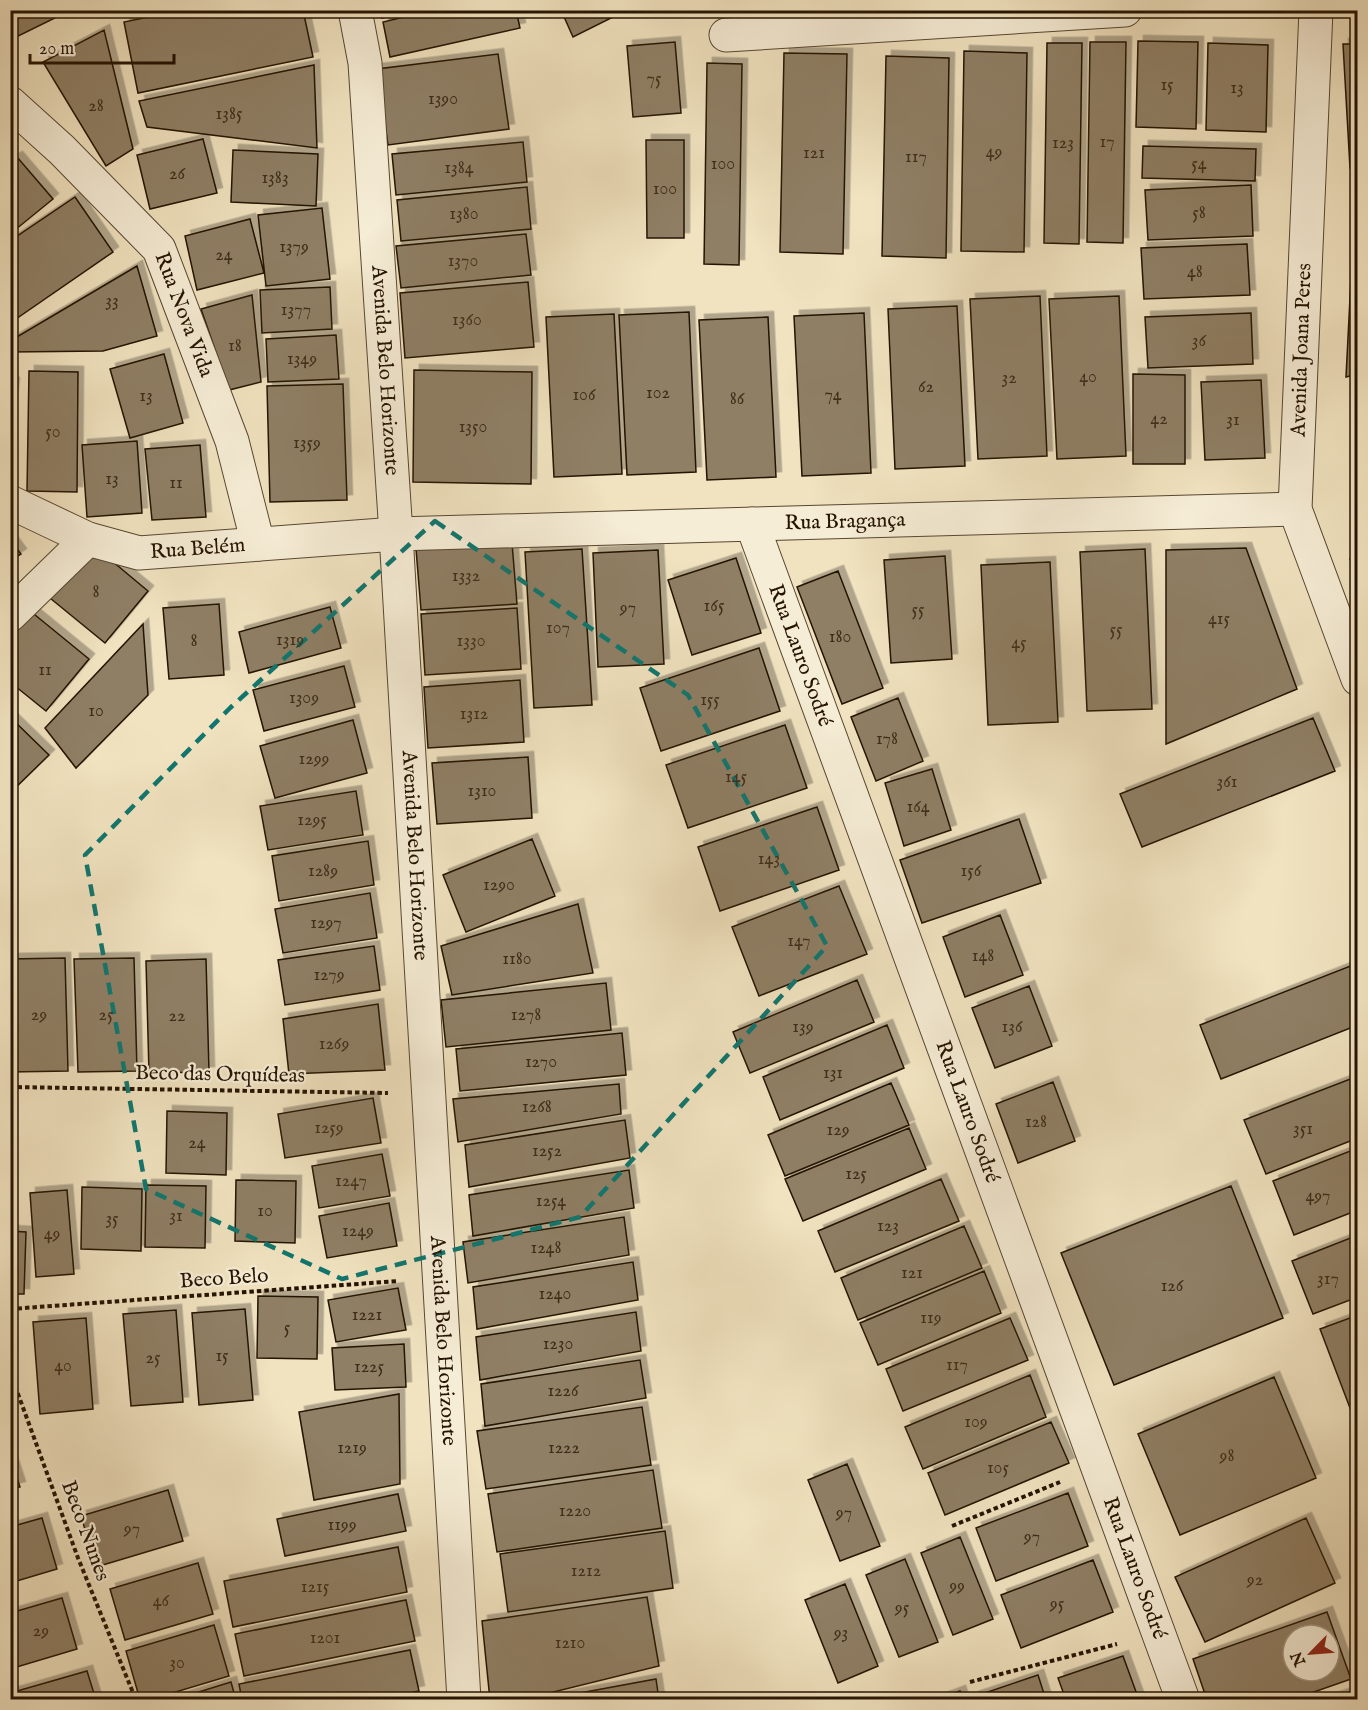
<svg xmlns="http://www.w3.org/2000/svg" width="1368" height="1710" font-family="'IM FELL English',serif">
  <defs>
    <filter id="shadow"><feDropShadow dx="5.5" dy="-5.5" stdDeviation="0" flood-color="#0004"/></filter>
  </defs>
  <rect width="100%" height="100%" fill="#f1e3c0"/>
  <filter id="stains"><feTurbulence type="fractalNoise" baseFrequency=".00333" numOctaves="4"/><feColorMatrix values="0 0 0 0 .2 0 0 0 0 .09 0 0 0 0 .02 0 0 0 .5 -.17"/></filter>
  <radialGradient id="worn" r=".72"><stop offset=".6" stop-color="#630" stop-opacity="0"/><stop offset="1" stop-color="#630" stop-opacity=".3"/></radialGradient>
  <!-- building -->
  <path fill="#8f7f65" stroke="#241302" stroke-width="1.5" fill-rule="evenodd" filter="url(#shadow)" d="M 10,10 L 71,10 L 10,40 Z
    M 182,10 L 303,10 L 313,57 L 138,93 L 124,22 Z
    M 380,10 L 412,10 L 382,18 Z
    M 433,10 L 516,10 L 520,28 L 390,57 L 383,22 Z
    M 561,10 L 627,10 L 573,37 Z
    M 719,10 L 760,10 L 761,13 L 727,28 Z
    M 769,10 L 808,10 L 776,25 Z
    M 104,30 L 133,149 L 106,166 L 43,62 Z
    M 1138,41 L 1198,42 L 1196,129 L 1136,127 Z
    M 675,42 L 681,113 L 633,117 L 627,46 Z
    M 1090,42 L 1126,42 L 1123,243 L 1087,242 Z
    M 1047,43 L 1082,43 L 1079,244 L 1044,243 Z
    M 1208,43 L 1268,45 L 1266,132 L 1206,130 Z
    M 1343,44 L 1358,44 L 1358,168 L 1350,168 Z
    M 964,51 L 1027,53 L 1024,252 L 961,251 Z
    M 784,53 L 847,54 L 843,254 L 780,252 Z
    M 498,54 L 509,129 L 388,145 L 377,69 Z
    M 886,56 L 949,58 L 946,258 L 882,256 Z
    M 707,63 L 742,64 L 739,265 L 704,264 Z
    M 314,65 L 317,148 L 147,127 L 139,101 Z
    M 203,139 L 217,193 L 150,209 L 137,155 Z
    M 646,140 L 684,140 L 684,238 L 647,238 Z
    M 523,142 L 527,182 L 396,195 L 392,154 Z
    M 1143,146 L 1256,149 L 1255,181 L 1142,178 Z
    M 233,150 L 318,154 L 316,206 L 231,202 Z
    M 17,157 L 53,199 L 10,234 L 10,161 Z
    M 1358,178 L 1358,374 L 1346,377 L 1356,179 Z
    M 1251,185 L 1253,236 L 1148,240 L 1145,190 Z
    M 527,187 L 531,229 L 401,241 L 397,200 Z
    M 75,197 L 113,252 L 13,321 L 10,317 L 10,241 Z
    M 322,208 L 330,279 L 266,286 L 258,215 Z
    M 250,219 L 264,273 L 197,290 L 185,236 Z
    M 526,234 L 531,275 L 401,288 L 396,246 Z
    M 1247,244 L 1250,295 L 1144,299 L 1141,248 Z
    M 137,266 L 157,336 L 103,351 L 10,352 L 10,341 Z
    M 528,282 L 534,347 L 405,358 L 400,293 Z
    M 330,287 L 332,329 L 262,333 L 260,290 Z
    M 252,295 L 261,382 L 229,390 L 201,309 Z
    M 1040,296 L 1047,456 L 978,459 L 970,299 Z
    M 1119,296 L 1126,456 L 1057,459 L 1049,299 Z
    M 957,306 L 965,466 L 895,469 L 888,309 Z
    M 689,312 L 696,472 L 627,475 L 619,315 Z
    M 864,313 L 871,473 L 802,476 L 794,316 Z
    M 1251,313 L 1253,364 L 1148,368 L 1145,317 Z
    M 614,314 L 622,474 L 554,477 L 546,317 Z
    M 768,317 L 776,477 L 707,480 L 699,320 Z
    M 336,335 L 339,379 L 268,382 L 266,339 Z
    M 164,354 L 183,423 L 130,438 L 110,369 Z
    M 414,370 L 532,372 L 531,484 L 413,482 Z
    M 29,371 L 78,372 L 77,492 L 27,491 Z
    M 1133,374 L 1185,375 L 1185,464 L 1133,464 Z
    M 1261,380 L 1265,458 L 1205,460 L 1201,382 Z
    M 10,382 L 14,383 L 10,416 Z
    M 343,384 L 347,500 L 270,502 L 267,386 Z
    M 1358,390 L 1358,478 L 1352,480 L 1352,392 Z
    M 137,441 L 142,513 L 87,517 L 82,445 Z
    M 200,445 L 206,517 L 152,520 L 145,449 Z
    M 10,539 L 21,554 L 10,561 Z
    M 88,541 L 148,591 L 105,643 L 45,594 Z
    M 512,543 L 517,604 L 421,610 L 416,549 Z
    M 1246,548 L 1297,689 L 1166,744 L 1166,550 Z
    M 582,549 L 592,705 L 534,708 L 525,552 Z
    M 1145,549 L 1152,709 L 1087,711 L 1080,552 Z
    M 658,550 L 664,664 L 598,667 L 593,553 Z
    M 945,556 L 952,659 L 891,663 L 884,560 Z
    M 1358,556 L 1358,579 L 1350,559 Z
    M 736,558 L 761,633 L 692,655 L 668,580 Z
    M 1050,562 L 1058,722 L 988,725 L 981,565 Z
    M 838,571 L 883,688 L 842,704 L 797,587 Z
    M 219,604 L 224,675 L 169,679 L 163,608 Z
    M 330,607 L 341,648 L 249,673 L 239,632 Z
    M 517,608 L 521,669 L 425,675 L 421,614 Z
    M 29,610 L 89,659 L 46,711 L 10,682 L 10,633 Z
    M 143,624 L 148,695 L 76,768 L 45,728 Z
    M 759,648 L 780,711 L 661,751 L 640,688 Z
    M 344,666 L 355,707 L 264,731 L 253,690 Z
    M 520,680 L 524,742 L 428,748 L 424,687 Z
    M 898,698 L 923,761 L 876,781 L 851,717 Z
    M 10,717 L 49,755 L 10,793 Z
    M 1313,718 L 1335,771 L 1142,847 L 1120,794 Z
    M 353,720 L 367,773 L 275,798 L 260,746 Z
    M 785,725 L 807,788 L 688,828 L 666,765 Z
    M 528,757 L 532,818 L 437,824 L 432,763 Z
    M 932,769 L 951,830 L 904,846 L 885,783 Z
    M 356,791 L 363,835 L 268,850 L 260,806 Z
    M 817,807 L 839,870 L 720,911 L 698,847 Z
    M 1019,819 L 1041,883 L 922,923 L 900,860 Z
    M 532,839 L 555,896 L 466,932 L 443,875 Z
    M 368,841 L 374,885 L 279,901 L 272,856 Z
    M 839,886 L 867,954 L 759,996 L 732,927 Z
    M 370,893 L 377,938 L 283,953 L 275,909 Z
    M 578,904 L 593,973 L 452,995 L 441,946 Z
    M 1000,915 L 1023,975 L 965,997 L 943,937 Z
    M 374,946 L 380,990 L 285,1005 L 278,960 Z
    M 65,958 L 68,1071 L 10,1072 L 10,959 Z
    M 134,958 L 137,1071 L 78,1072 L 74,959 Z
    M 206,959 L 209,1072 L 149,1073 L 146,961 Z
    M 1358,963 L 1358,1025 L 1221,1079 L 1200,1025 Z
    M 857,980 L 874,1022 L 750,1073 L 733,1032 Z
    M 606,983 L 611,1030 L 446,1047 L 441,1000 Z
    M 1029,986 L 1052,1046 L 995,1068 L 972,1008 Z
    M 378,1004 L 385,1070 L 289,1074 L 283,1019 Z
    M 887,1025 L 904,1068 L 780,1120 L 763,1077 Z
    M 622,1033 L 626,1075 L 460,1091 L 456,1049 Z
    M 1358,1076 L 1358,1138 L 1266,1174 L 1244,1120 Z
    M 1053,1082 L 1075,1141 L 1018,1163 L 996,1104 Z
    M 891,1083 L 909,1125 L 785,1176 L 768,1135 Z
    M 619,1084 L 621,1114 L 458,1142 L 453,1099 Z
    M 373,1098 L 381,1143 L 285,1158 L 278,1114 Z
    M 167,1111 L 227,1113 L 226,1175 L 166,1173 Z
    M 625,1120 L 630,1158 L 469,1187 L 465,1145 Z
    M 909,1128 L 926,1169 L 803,1221 L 785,1179 Z
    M 1358,1148 L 1358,1210 L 1294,1235 L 1273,1181 Z
    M 382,1154 L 390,1196 L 319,1208 L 312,1166 Z
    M 629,1170 L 634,1208 L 473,1236 L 469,1195 Z
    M 941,1179 L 959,1221 L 835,1272 L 818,1231 Z
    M 236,1180 L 296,1181 L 295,1243 L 235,1241 Z
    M 146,1185 L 206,1186 L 205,1248 L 145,1247 Z
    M 1231,1186 L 1283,1318 L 1114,1385 L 1061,1253 Z
    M 82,1187 L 142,1189 L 141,1251 L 81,1249 Z
    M 67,1190 L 74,1274 L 36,1277 L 30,1193 Z
    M 389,1203 L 397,1246 L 327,1258 L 319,1216 Z
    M 624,1217 L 629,1255 L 468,1283 L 463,1242 Z
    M 964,1226 L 982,1268 L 858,1320 L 841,1278 Z
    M 10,1231 L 26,1232 L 24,1294 L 10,1294 Z
    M 1358,1235 L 1358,1297 L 1313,1314 L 1292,1261 Z
    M 633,1262 L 638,1300 L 477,1329 L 473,1287 Z
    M 984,1271 L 1001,1313 L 878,1365 L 860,1323 Z
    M 398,1288 L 406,1330 L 336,1342 L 328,1300 Z
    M 258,1296 L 318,1297 L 317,1359 L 257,1358 Z
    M 245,1309 L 253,1400 L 199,1405 L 192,1313 Z
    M 176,1310 L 183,1402 L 131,1406 L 123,1314 Z
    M 636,1312 L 641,1351 L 480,1380 L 476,1337 Z
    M 1358,1315 L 1358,1429 L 1320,1329 Z
    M 86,1318 L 93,1409 L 40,1414 L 33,1322 Z
    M 1010,1318 L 1028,1360 L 903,1411 L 886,1369 Z
    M 404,1344 L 406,1387 L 335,1390 L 332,1348 Z
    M 640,1360 L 646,1398 L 485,1426 L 481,1384 Z
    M 1030,1375 L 1046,1417 L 923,1469 L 905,1427 Z
    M 1274,1377 L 1316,1478 L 1180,1535 L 1138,1434 Z
    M 399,1394 L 400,1484 L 314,1500 L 299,1412 Z
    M 642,1407 L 651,1465 L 486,1489 L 477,1431 Z
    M 1051,1422 L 1069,1463 L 945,1515 L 928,1473 Z
    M 10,1456 L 20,1487 L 10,1489 Z
    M 847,1464 L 880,1546 L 840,1561 L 808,1480 Z
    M 653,1470 L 662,1528 L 497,1552 L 488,1494 Z
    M 168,1490 L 183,1541 L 96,1567 L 81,1516 Z
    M 1068,1493 L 1088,1546 L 996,1581 L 976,1528 Z
    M 398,1494 L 406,1531 L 285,1556 L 277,1519 Z
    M 42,1518 L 57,1569 L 10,1583 L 10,1527 Z
    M 1306,1518 L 1335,1583 L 1205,1642 L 1175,1577 Z
    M 665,1531 L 673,1588 L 508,1612 L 500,1554 Z
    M 960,1537 L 993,1619 L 953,1635 L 921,1553 Z
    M 398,1547 L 407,1592 L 233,1627 L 224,1581 Z
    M 905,1559 L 938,1642 L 899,1657 L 866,1575 Z
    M 1093,1560 L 1113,1612 L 1021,1648 L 1001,1595 Z
    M 198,1563 L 213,1614 L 125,1640 L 110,1589 Z
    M 845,1584 L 878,1666 L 838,1683 L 805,1600 Z
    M 647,1597 L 659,1666 L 521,1700 L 490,1700 L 482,1621 Z
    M 62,1598 L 77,1649 L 10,1669 L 10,1613 Z
    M 406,1600 L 415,1641 L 244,1676 L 235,1634 Z
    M 1327,1612 L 1351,1679 L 1291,1700 L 1207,1700 L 1193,1659 ZM 1293,1635 L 1329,1635 L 1329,1671 L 1293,1671 Z
    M 214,1625 L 229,1676 L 149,1700 L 140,1700 L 126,1651 Z
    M 410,1650 L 419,1691 L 380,1700 L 242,1700 L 239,1684 Z
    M 1123,1656 L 1139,1700 L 1066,1700 L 1058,1678 Z
    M 87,1671 L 96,1700 L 10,1700 L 10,1693 Z
    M 1038,1675 L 1046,1700 L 974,1700 L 973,1697 Z
    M 656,1679 L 659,1700 L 542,1700 Z
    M 231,1682 L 236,1700 L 173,1700 Z
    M 1357,1689 L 1358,1700 L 1327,1700 Z
    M 960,1691 L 963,1700 L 936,1700 Z"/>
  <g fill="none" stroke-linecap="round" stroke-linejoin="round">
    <defs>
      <g id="minor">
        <path id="s1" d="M 355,10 L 365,63 L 396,534 L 464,1700"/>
        <path d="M 1316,10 L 1295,509 L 1358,679"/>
        <path d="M 726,35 L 1125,10"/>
        <path id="s2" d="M 10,103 L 62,150 L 159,249 L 232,441 L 258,544"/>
        <path id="s3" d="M 10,502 L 88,539 L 139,553 L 396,534 L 1295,509"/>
        <path id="s4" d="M 752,524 L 1183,1700"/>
        <path d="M 10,615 L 88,539"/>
      </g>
    </defs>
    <!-- minor casing -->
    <use href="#minor" stroke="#574732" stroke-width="35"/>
    <!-- path -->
    <path stroke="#241302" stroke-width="4" stroke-dasharray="4.5 3" stroke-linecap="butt" d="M 10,1087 L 388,1093
      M 10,1309 L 399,1281
      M 10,1372 L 78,1558 L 136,1700
      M 952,1526 L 1060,1482
      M 970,1682 L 1117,1644"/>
    <!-- minor -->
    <use href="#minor" stroke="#f6edd6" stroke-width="33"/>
  </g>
  <!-- marked area -->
  <path fill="none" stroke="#0f766e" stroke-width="4.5" stroke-dasharray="12 8" stroke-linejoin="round" d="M 435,521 L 688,695 L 827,946 L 580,1217 L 342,1279 L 146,1189 L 85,855 L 230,708 Z"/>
  <g text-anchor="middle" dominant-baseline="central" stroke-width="4.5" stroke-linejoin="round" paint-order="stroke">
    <!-- number labels -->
    <g font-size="18" fill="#3f2e1b">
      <text x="654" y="79">75</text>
      <text x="1167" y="85">15</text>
      <text x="1237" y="88">13</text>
      <text x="443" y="99">1390</text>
      <text x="96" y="106">28</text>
      <text x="229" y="114">1385</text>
      <text x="1107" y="142">17</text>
      <text x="1063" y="143">123</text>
      <text x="994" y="152">49</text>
      <text x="814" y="153">121</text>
      <text x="916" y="157">117</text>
      <text x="723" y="164">100</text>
      <text x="1199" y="164">54</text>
      <text x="459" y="168">1384</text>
      <text x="177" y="174">26</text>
      <text x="275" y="178">1383</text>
      <text x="665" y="189">100</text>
      <text x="1199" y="213">58</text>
      <text x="464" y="214">1380</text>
      <text x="294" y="247">1379</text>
      <text x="224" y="255">24</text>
      <text x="463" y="261">1370</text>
      <text x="1195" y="272">48</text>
      <text x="112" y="301">33</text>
      <text x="296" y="310">1377</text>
      <text x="467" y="320">1360</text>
      <text x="1199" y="341">36</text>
      <text x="235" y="346">18</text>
      <text x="302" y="359">1349</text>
      <text x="1088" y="377">40</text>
      <text x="1009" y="378">32</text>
      <text x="926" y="387">62</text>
      <text x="658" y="393">102</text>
      <text x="584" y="395">106</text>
      <text x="833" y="395">74</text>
      <text x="146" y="396">13</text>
      <text x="737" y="399">86</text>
      <text x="1159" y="419">42</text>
      <text x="1233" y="420">31</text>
      <text x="473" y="427">1350</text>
      <text x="53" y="432">50</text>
      <text x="307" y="443">1359</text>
      <text x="112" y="479">13</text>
      <text x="176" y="483">11</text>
      <text x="466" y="576">1332</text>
      <text x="96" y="592">8</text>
      <text x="714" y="606">165</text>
      <text x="628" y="608">97</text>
      <text x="918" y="610">55</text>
      <text x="1219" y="619">415</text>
      <text x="558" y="628">107</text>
      <text x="1116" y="630">55</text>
      <text x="840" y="637">180</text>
      <text x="290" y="640">1319</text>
      <text x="194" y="641">8</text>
      <text x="471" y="641">1330</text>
      <text x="1019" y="643">45</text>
      <text x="45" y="670">11</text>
      <text x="304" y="698">1309</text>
      <text x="710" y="700">155</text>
      <text x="96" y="711">10</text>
      <text x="474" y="714">1312</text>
      <text x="887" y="739">178</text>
      <text x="314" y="759">1299</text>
      <text x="736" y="777">145</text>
      <text x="1227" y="782">361</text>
      <text x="482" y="791">1310</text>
      <text x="918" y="807">164</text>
      <text x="312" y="820">1295</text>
      <text x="769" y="859">143</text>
      <text x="323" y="871">1289</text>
      <text x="971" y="871">156</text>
      <text x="499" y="885">1290</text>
      <text x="326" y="923">1297</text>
      <text x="799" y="941">147</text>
      <text x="983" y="956">148</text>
      <text x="517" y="959">1180</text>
      <text x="329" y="975">1279</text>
      <text x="39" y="1015">29</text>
      <text x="106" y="1015">25</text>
      <text x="526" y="1015">1278</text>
      <text x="177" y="1016">22</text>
      <text x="803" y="1027">139</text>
      <text x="1012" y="1027">136</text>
      <text x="334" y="1044">1269</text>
      <text x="541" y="1062">1270</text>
      <text x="833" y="1073">131</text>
      <text x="537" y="1107">1268</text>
      <text x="1036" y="1122">128</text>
      <text x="329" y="1128">1259</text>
      <text x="1303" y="1129">351</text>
      <text x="838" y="1130">129</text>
      <text x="197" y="1143">24</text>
      <text x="547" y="1151">1252</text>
      <text x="856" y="1174">125</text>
      <text x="351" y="1181">1247</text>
      <text x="1318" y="1196">497</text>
      <text x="551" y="1201">1254</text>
      <text x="265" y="1211">10</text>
      <text x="176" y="1216">31</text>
      <text x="112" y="1219">35</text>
      <text x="888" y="1226">123</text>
      <text x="358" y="1231">1249</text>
      <text x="52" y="1234">49</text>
      <text x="546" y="1248">1248</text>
      <text x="912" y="1273">121</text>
      <text x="1328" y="1279">317</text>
      <text x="1172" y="1286">126</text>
      <text x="555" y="1294">1240</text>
      <text x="367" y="1315">1221</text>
      <text x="931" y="1318">119</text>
      <text x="287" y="1328">5</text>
      <text x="558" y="1344">1230</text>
      <text x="222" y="1356">15</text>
      <text x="153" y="1358">25</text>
      <text x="957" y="1365">117</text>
      <text x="63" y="1366">40</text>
      <text x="369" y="1367">1225</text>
      <text x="563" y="1391">1226</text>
      <text x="976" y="1422">109</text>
      <text x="352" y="1448">1219</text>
      <text x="564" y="1448">1222</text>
      <text x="1227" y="1456">98</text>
      <text x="998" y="1468">105</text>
      <text x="575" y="1511">1220</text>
      <text x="844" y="1513">97</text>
      <text x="342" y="1525">1199</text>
      <text x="132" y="1529">97</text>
      <text x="1032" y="1537">97</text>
      <text x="586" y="1571">1212</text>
      <text x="1255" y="1580">92</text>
      <text x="957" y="1586">99</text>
      <text x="315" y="1587">1215</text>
      <text x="161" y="1601">46</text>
      <text x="1057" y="1604">95</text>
      <text x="902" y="1608">95</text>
      <text x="41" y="1631">29</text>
      <text x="841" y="1633">93</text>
      <text x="325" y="1638">1201</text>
      <text x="570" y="1643">1210</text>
      <text x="177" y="1663">30</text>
    </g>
    <!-- street labels -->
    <g font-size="21" fill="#241302" stroke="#f6edd6">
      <text stroke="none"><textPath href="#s2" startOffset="279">Rua Nova Vida</textPath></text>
      <text transform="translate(1302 350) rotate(-88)">Avenida Joana Peres</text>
      <text stroke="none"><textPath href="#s1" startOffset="362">Avenida Belo Horizonte</textPath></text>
      <text stroke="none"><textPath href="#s3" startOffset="846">Rua Bragança</textPath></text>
      <text stroke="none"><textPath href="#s3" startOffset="198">Rua Belém</textPath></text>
      <text stroke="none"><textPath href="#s4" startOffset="140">Rua Lauro Sodré</textPath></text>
      <text stroke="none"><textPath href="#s1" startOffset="848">Avenida Belo Horizonte</textPath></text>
      <text transform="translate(220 1075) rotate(1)">Beco das Orquídeas</text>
      <text stroke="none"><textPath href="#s4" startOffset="626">Rua Lauro Sodré</textPath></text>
      <text transform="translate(224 1279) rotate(-4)">Beco Belo</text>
      <text stroke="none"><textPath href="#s1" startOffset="1334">Avenida Belo Horizonte</textPath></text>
      <text transform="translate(85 1531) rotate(70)">Beco Nunes</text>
      <text stroke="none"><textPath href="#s4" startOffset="1112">Rua Lauro Sodré</textPath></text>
    </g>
  </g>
  <!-- margin -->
  <rect width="1368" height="1710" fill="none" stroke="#f1e3c0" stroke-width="36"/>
  <rect x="12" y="12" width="1344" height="1686" fill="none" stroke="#241302" stroke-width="3"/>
  <rect x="18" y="18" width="1332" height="1674" fill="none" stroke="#241302" stroke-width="1.5"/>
  <!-- north arrow -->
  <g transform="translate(1311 1653) rotate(245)"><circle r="28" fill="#f6edd6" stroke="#a29681" stroke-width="1.5"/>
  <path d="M0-4.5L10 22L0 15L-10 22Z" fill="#8f2418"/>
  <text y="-9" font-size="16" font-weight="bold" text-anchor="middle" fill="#241302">N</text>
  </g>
  <!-- scale -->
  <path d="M30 54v9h144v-9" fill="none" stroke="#241302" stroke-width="3"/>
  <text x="39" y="54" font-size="18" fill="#241302" stroke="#f6edd6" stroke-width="4.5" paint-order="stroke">20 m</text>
  <rect width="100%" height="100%" filter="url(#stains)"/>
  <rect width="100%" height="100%" fill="url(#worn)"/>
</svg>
